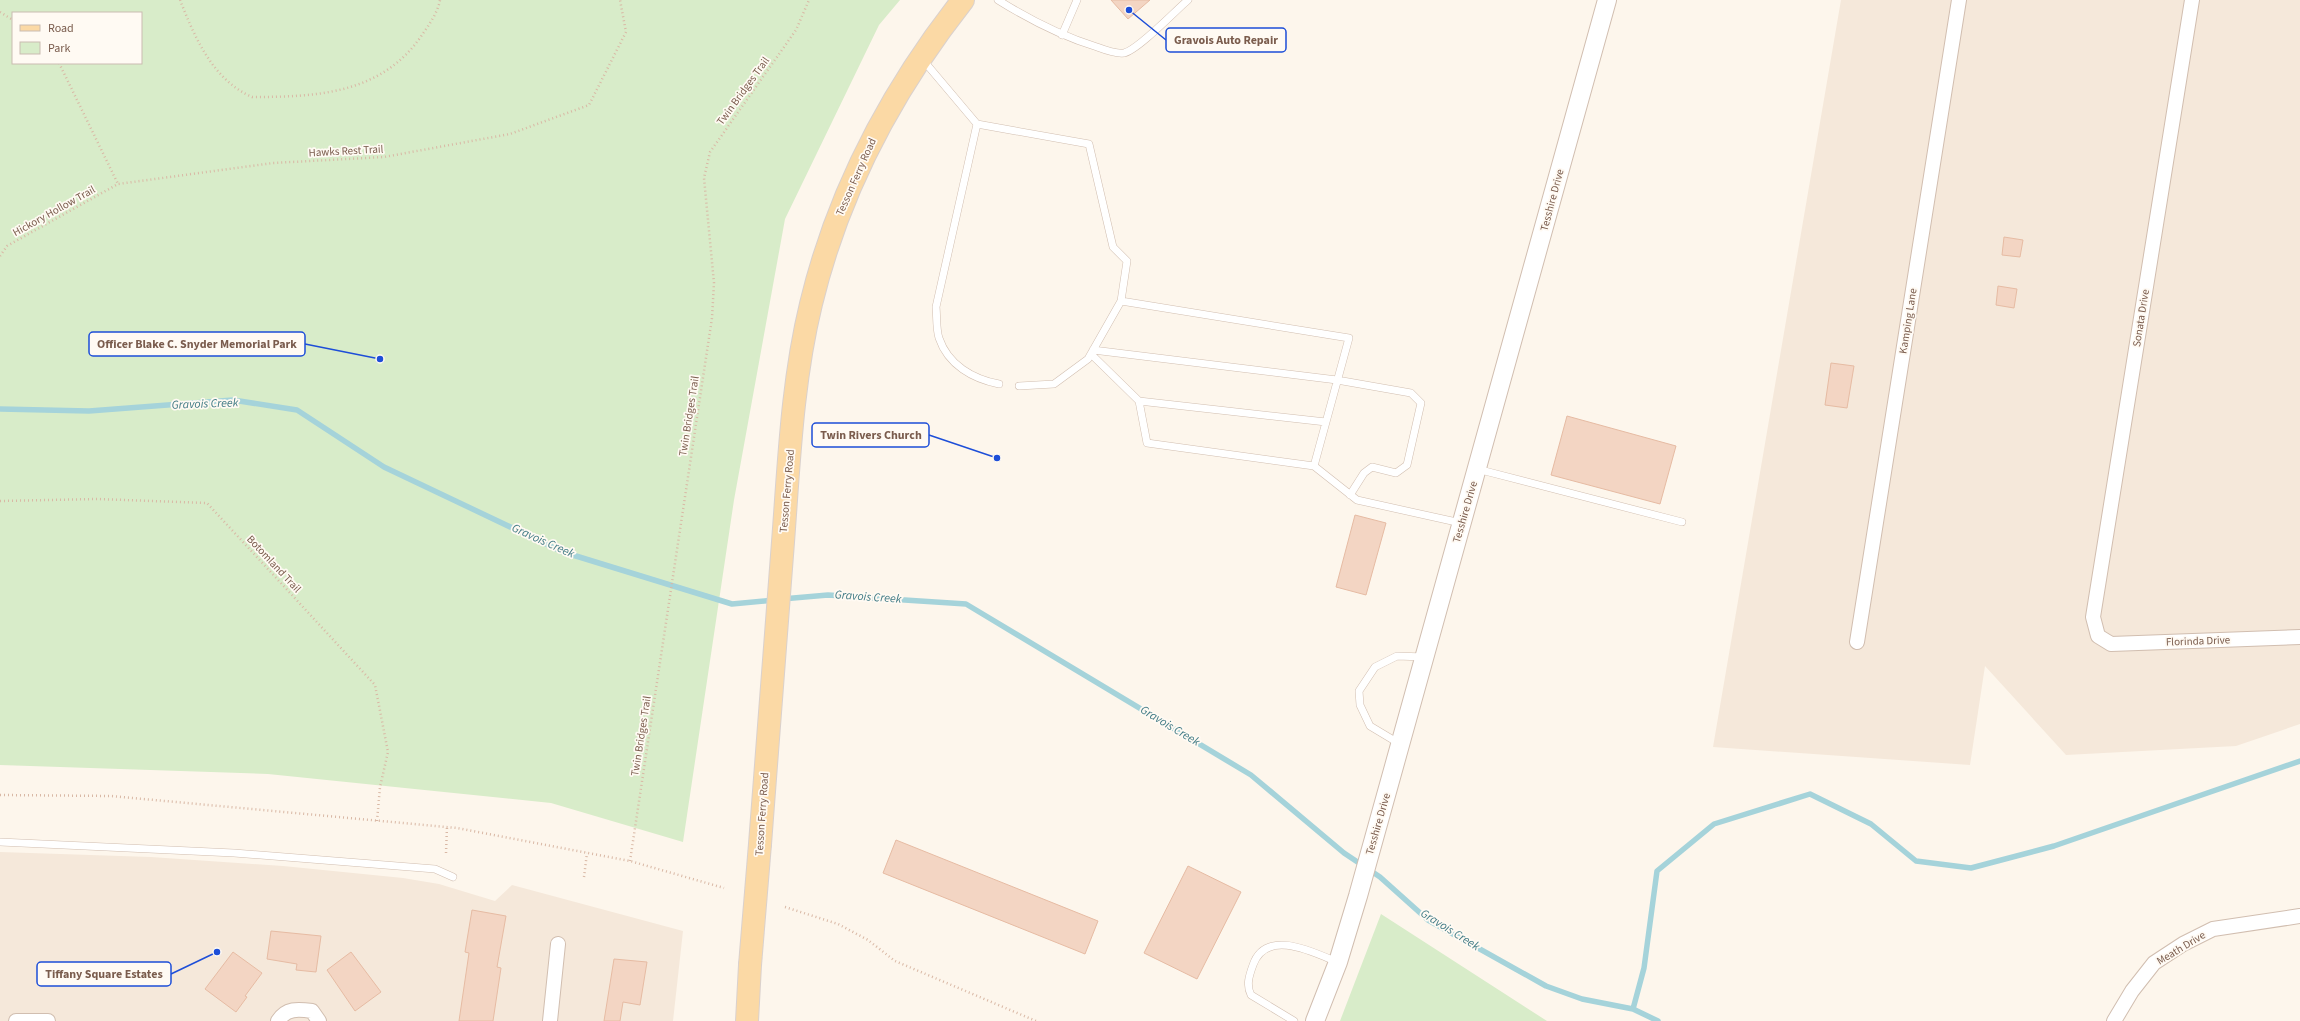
<svg xmlns="http://www.w3.org/2000/svg" width="2300" height="1021" font-family="'Source Sans 3',sans-serif">
  <rect width="100%" height="100%" fill="#fdf6ec"/>
  <!-- residential -->
  <path fill="#f5e8da" d="M 1841,0 L 2300,0 L 2300,724 L 2236,746 L 2066,755 L 1985,666 L 1970,765 L 1713,747 Z
    M 0,852 L 151,857 L 283,866 L 403,878 L 439,884 L 495,901 L 512,885 L 683,931 L 673,1021 L 0,1021 Z"/>
  <!-- green -->
  <path fill="#d8ecc9" fill-rule="evenodd" d="M 0,0 L 900,0 L 879,25 L 785,219 L 734,500 L 683,842 L 551,803 L 268,774 L 0,765 ZM 13,13 L 141,13 L 141,63 L 13,63 Z
    M 1381,914 L 1547,1021 L 1340,1021 Z"/>
  <g fill="none" stroke-linecap="round" stroke-linejoin="round">
    <!-- stream -->
    <path stroke="#a5d3da" stroke-width="5.5" d="M 0,409 L 89,411 L 233,400 L 297,410 L 384,467 L 563,552 L 732,604 L 774,600
      M 782,599 L 828,595 L 966,604 L 1251,775 L 1344,853 L 1380,877 L 1428,920 L 1546,986 L 1582,999 L 1633,1009 L 1658,1021
      M 1633,1009 L 1644,968 L 1657,871 L 1714,824 L 1810,794 L 1871,824 L 1916,861 L 1971,868 L 2054,846 L 2300,761"/>
  </g>
  <!-- building -->
  <path fill="#f3d5c3" stroke="#e6bba3" d="M 1111,0 L 1150,0 L 1128,19 Z
    M 2004,237 L 2023,240 L 2020,257 L 2002,255 Z
    M 1998,286 L 2017,289 L 2014,308 L 1996,305 Z
    M 1831,363 L 1854,366 L 1847,408 L 1825,405 Z
    M 1567,416 L 1676,446 L 1660,504 L 1551,475 Z
    M 1355,515 L 1386,523 L 1366,595 L 1336,587 Z
    M 896,840 L 1098,921 L 1085,954 L 883,873 Z
    M 1188,866 L 1241,892 L 1197,979 L 1144,953 Z
    M 472,910 L 506,916 L 497,967 L 501,968 L 493,1021 L 459,1021 L 469,953 L 465,952 Z
    M 271,931 L 321,936 L 316,972 L 296,970 L 297,964 L 267,959 Z
    M 233,952 L 262,973 L 245,996 L 247,997 L 236,1012 L 205,989 Z
    M 351,952 L 381,992 L 355,1011 L 327,970 Z
    M 614,959 L 647,962 L 640,1005 L 623,1002 L 620,1021 L 604,1021 Z"/>
  <g fill="none" stroke-linecap="round" stroke-linejoin="round">
    <defs>
      <path id="service" d="M 998,0 C 1030,20 1061,36 1097,47 C 1105,50 1116,54 1124,53 C 1138,50 1175,11 1188,0
        M 1062,35 L 1077,0
        M 923,60 L 977,124 L 936,307 C 937,316 936,329 939,338 C 948,365 973,379 999,384
        M 977,124 L 1089,144 L 1113,247 L 1127,261 L 1121,301 L 1088,359 L 1054,384 L 1019,386
        M 1121,301 L 1349,338 L 1314,466
        M 1093,350 L 1337,380 L 1411,393 L 1421,403 L 1407,465 L 1396,473 L 1372,467 L 1364,473 L 1350,495
        M 1091,354 L 1139,401 L 1147,443 L 1314,466 L 1357,500 L 1461,523
        M 1139,401 L 1326,422
        M 1477,469 L 1682,522
        M 1400,744 L 1370,726 L 1360,705 L 1359,691 L 1375,667 L 1397,656 L 1424,657
        M 0,842 L 234,853 L 435,869 L 453,877
        M 1294,1021 L 1251,995 C 1246,985 1249,976 1253,965 C 1266,928 1313,952 1337,962"/>
      <path id="minor" d="M 2192,0 L 2093,617 L 2098,636 L 2111,644 L 2300,637
        M 1857,642 L 1959,0
        M 16,1021 L 48,1021
        M 278,1021 C 286,1008 298,1009 312,1011 L 319,1021
        M 550,1021 L 558,944
        M 2114,1021 L 2132,991 L 2154,963 L 2183,944 L 2213,929 L 2300,916"/>
      <path id="tertiary" d="M 1315,1021 L 1338,962 L 1358,896 L 1607,0"/>
      <path id="primary" d="M 760,844 C 767,744 775,643 783,542 C 789,463 792,382 811,304 C 838,192 892,90 963,0
        M 747,1021 L 750,965"/>
    </defs>
    <!-- service casing -->
    <use href="#service" stroke="#d1beb0" stroke-width="8"/>
    <!-- minor casing -->
    <use href="#minor" stroke="#d1beb0" stroke-width="16"/>
    <!-- tertiary casing -->
    <use href="#tertiary" stroke="#d1beb0" stroke-width="20"/>
    <!-- primary casing -->
    <use href="#primary" stroke="#dad1cd" stroke-width="24"/>
    <!-- path -->
    <path stroke="#d9b8a5" stroke-width="2.5" stroke-dasharray="1 3" stroke-linecap="butt" d="M 180,0 C 195,38 213,80 252,97 C 317,97 382,94 422,35 C 429,25 438,12 440,0
      M 0,12 L 13,20
      M 59,63 L 118,184
      M 0,256 L 7,246 L 118,184 L 273,163 L 384,157 L 510,134 L 589,105 L 626,32 L 620,0
      M 0,501 L 97,499 L 207,503 L 375,685 L 388,752 L 380,787 L 377,821
      M 0,795 L 111,796 L 457,828 L 630,861 L 724,888
      M 446,853 L 447,827
      M 630,861 L 712,318 L 714,283 L 704,178 L 710,152 L 796,30 L 809,0
      M 584,877 L 587,853
      M 785,907 L 838,924 L 868,940 L 895,961 L 1036,1021"/>
    <!-- service -->
    <use href="#service" stroke="#fff" stroke-width="7"/>
    <!-- minor -->
    <use href="#minor" stroke="#fff" stroke-width="14"/>
    <!-- tertiary -->
    <use href="#tertiary" stroke="#fff" stroke-width="18"/>
    <!-- primary -->
    <use href="#primary" stroke="#fbd9a5" stroke-width="22"/>
    <defs>
      <path id="primary-bridge" d="M 750,965 L 760,844"/>
    </defs>
    <!-- primary-bridge casing -->
    <use href="#primary-bridge" stroke="#dad1cd" stroke-width="24" stroke-linecap="butt"/>
    <!-- primary-bridge -->
    <use href="#primary-bridge" stroke="#fbd9a5" stroke-width="22"/>
  </g>
  <g text-anchor="middle" dominant-baseline="central" stroke-width="3.5" stroke-linejoin="round" paint-order="stroke">
    <!-- street labels -->
    <g font-size="11" fill="#7a5c4d" stroke="#fffaf3">
      <text transform="translate(743 91) rotate(-54)">Twin Bridges Trail</text>
      <text transform="translate(346 151) rotate(-3)">Hawks Rest Trail</text>
      <text transform="translate(856 177) rotate(-66)">Tesson Ferry Road</text>
      <text transform="translate(1552 200) rotate(-75)">Tesshire Drive</text>
      <text transform="translate(54 211) rotate(-29)">Hickory Hollow Trail</text>
      <text transform="translate(2141 318) rotate(-81)">Sonata Drive</text>
      <text transform="translate(1908 321) rotate(-81)">Kamping Lane</text>
      <text transform="translate(689 416) rotate(-81)">Twin Bridges Trail</text>
      <text transform="translate(787 491) rotate(-85)">Tesson Ferry Road</text>
      <text transform="translate(1465 512) rotate(-74)">Tesshire Drive</text>
      <text transform="translate(274 564) rotate(47)">Botomland Trail</text>
      <text transform="translate(2198 641) rotate(-2)">Florinda Drive</text>
      <text transform="translate(641 736) rotate(-81)">Twin Bridges Trail</text>
      <text transform="translate(762 814) rotate(-86)">Tesson Ferry Road</text>
      <text transform="translate(1378 824) rotate(-74)">Tesshire Drive</text>
      <text transform="translate(2181 948) rotate(-31)">Meath Drive</text>
    </g>
    <!-- water labels -->
    <g font-size="12" font-style="italic" fill="#437c86" stroke="#fffaf3">
      <text transform="translate(205 404) rotate(-2)">Gravois Creek</text>
      <text transform="translate(543 541) rotate(24)">Gravois Creek</text>
      <text transform="translate(868 597) rotate(4)">Gravois Creek</text>
      <text transform="translate(1170 726) rotate(31)">Gravois Creek</text>
      <text transform="translate(1450 930) rotate(32)">Gravois Creek</text>
    </g>
  </g>
  <!-- callouts -->
  <path fill="none" stroke="#1d4ed8" stroke-width="1.5" d="M1129 10L1166 40M380 359L305 344M997 458L929 435M217 952L171 974"/>
  <g fill="#1d4ed8" stroke="#fffaf3" stroke-width="1.5">
    <circle cx="1129" cy="10" r="4"/>
    <circle cx="380" cy="359" r="4"/>
    <circle cx="997" cy="458" r="4"/>
    <circle cx="217" cy="952" r="4"/>
  </g>
  <g fill="#fffaf3" stroke="#1d4ed8" stroke-width="1.5">
    <rect x="1166" y="28" width="120" height="24" rx="4"/>
    <rect x="89" y="332" width="216" height="24" rx="4"/>
    <rect x="812" y="423" width="117" height="24" rx="4"/>
    <rect x="37" y="962" width="134" height="24" rx="4"/>
  </g>
  <g font-size="12" text-anchor="middle" font-weight="bold" fill="#7a5c4d">
    <text x="1226" y="44">Gravois Auto Repair</text>
    <text x="197" y="348">Officer Blake C. Snyder Memorial Park</text>
    <text x="871" y="439">Twin Rivers Church</text>
    <text x="104" y="978">Tiffany Square Estates</text>
  </g>
  <!-- legend -->
  <rect x="12" y="12" width="130" height="52" fill="#fffaf3" stroke="#cabbb1"/>
  <rect x="20" y="25" width="20" height="6" fill="#fbd9a5" stroke="#cabbb1"/>
  <text x="48" y="32" font-size="12" fill="#7a5c4d">Road</text>
  <rect x="20" y="42" width="20" height="12" fill="#d8ecc9" stroke="#cabbb1"/>
  <text x="48" y="52" font-size="12" fill="#7a5c4d">Park</text>
</svg>
